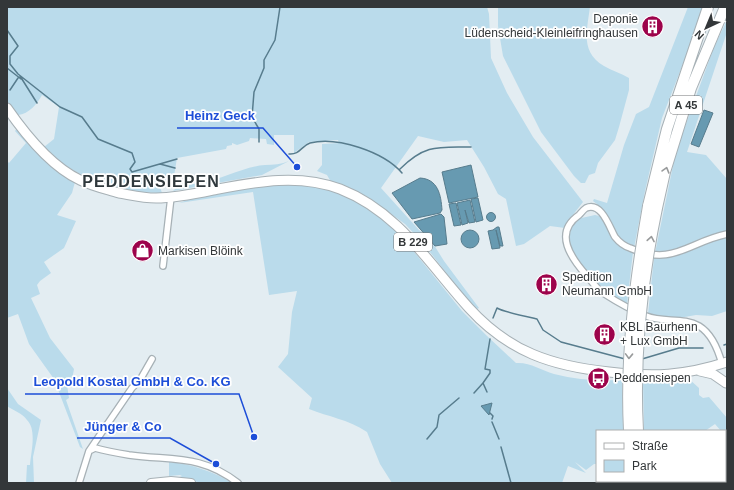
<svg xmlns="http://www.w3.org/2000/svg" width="734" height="490" font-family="Arial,sans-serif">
  <rect width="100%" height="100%" fill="#e3edf2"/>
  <!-- green -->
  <path fill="#badbeb" d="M 7,7 L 487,7 L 489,14 L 491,58 L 507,93 L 533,137 L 583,202 L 565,225 L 565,228 L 550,226 L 524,244 L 516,246 L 506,199 L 498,194 L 484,167 L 467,140 L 444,142 L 418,136 L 381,188 L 419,230 L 429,237 L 444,261 L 479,308 L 477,309 L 470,303 L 422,242 L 405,224 L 366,196 L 331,182 L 327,175 L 317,171 L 322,165 L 322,144 L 339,143 L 338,140 L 309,142 L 294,153 L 294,135 L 274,135 L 274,145 L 267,144 L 266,139 L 250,138 L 249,141 L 237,145 L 232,143 L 232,145 L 227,146 L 226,149 L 177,158 L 174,176 L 168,178 L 160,187 L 162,193 C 120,194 73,178 44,147 L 54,139 L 59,107 L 42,95 C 37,104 29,114 18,115 L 7,101 Z
    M 498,7 L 590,7 C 587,30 580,52 604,66 C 612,71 621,73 629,78 L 629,90 L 619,127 L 615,140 L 598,163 L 595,173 L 589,175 L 585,183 L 581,183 L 574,176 L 541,132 L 503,56 L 498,26 Z
    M 688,7 L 705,7 L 662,118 L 645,191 L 634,248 C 612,242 612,214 593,201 L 594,199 L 607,203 L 624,145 L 636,114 L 649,107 Z
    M 727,20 L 727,32 L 687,152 L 706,155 L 727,179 L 727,311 L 712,316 L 696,315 L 679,318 L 658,317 L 648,314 L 654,258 L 676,151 L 714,47 Z
    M 18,127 L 70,180 L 75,182 L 72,193 L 57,215 L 76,221 L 64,248 L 44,262 L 51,273 L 40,281 L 37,285 L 40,294 L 31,298 L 50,338 L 74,369 L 72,380 L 67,385 L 69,398 L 66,400 L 83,449 L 80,447 L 54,379 L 29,344 L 18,314 L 7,318 L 7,161 L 9,163 L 26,143 L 15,131 Z
    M 289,161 L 262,175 L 173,191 C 179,183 193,185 202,183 C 221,179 246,166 265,165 C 273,165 282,164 289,161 Z
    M 283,183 L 315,186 L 336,192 L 353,199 L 390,222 L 462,311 L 486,335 L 516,363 C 530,362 541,370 554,374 C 577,380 599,381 622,380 L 623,431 L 597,431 L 597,464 L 594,464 L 586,470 L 575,462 L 586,473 L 568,466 L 562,483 L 392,483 L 380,464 L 367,432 C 347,419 329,417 309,409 L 312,398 L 278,367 L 288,354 L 292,312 L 297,291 L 269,295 L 253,192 L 179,203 L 196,197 L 243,188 Z
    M 595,215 C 613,218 615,246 633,252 L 627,304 L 600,287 L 575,257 L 569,247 L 568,233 L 577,219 Z
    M 689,379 L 699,388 L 699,395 L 703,398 L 709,397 L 727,418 L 727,439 L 725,431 L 721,431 L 715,424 L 705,431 L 644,431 L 643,380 L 665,381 Z
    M 7,388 L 18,404 L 41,420 L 33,457 L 34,483 L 26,483 L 27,465 L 30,465 C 31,452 37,430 27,420 C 22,413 14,411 7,406 Z
    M 169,462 C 192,464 214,472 232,483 L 203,483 L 177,478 L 182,476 L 180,475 L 169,476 Z"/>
  <!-- water -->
  <path fill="#679ab1" stroke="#577c8d" d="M 704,110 L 713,113 L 699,147 L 691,144 Z
    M 471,165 L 478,197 L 449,203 L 442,172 Z
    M 420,178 C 438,179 441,195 442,210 L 440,213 L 412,219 L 392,193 Z
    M 478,198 L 483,220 L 476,222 L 471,199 Z
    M 470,200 L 475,222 L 469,223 L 465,210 L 468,223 L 462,225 L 457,203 Z
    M 456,203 L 461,225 L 454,226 L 449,204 Z
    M486.5 217a4.5 4.5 0 1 1 9 0a4.5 4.5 0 1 1-9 0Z
    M 441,214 L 444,217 L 447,244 L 435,246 L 414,222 Z
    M 497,227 L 499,227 L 503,246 L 500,246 L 496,230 L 500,248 L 492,249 L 488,231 L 493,230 Z
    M461 239a9 9 0 1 1 18 0a9 9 0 1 1-18 0Z
    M 492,403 L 489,415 L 481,406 Z"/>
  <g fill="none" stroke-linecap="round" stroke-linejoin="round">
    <!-- stream -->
    <path stroke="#577c8d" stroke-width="1.5" d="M 7,30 L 18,46 L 10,56 L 10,64 L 18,74 L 60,107 L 82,117 L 98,139 L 132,153 L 135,162 L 130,169 L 132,172 L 177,159
      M 7,68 L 21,79
      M 20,76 L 37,103
      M 10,90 L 18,78
      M 259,142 L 259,129 L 252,117 L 254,92 L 264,68 L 264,60 L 275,40 L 280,7
      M 289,154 C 300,155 301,146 310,143 C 337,136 384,152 402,173
      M 160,164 L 175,168
      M 400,169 C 425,144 438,147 471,147
      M 493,318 L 497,308 C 504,312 528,317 537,319 L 543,330 L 561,342 L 625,359
      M 724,345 L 727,344
      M 642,359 L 679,348 L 703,348
      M 487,392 L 483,383 L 490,373 L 490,370 L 485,369 L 490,339
      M 474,393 L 483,383
      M 490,413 L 493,416 L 492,419
      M 492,422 L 499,439
      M 427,439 L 437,427 L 439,415 L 459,398
      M 501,447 L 511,483"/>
    <defs>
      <path id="street" d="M 163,266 L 171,197
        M 722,364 C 718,349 712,334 699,326 C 684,317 663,323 646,316 C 631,310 617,302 603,293 C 597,289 592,282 587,276 C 571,258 553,233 579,215 C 581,213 583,210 586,208 C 602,201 610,229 615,237 C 619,242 624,246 630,248 C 673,267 688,242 727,234
        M 91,450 L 95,448 C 106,451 117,453 129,455 C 172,461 201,454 238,483
        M 79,483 L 89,451 L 132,388 L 140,380 L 152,359"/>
      <path id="secondary" d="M 151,483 L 171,481 L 191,483"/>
      <path id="primary" d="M 7,108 C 25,134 50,166 80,180 C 92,186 106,189 119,193 C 131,195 143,198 156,198 C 175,198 194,194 213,190 C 255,182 298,173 340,189 C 399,212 429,264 469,308 C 509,352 552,366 609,372 C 653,377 684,376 727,362
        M 700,371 L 713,374 L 726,383"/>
      <path id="highway" d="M 648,206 L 667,129 L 708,7
        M 657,208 L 665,172 L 691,88 L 725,7
        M 632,481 L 632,483
        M 642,481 L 642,483"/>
    </defs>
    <!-- street casing -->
    <use href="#street" stroke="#a7b1b6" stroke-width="8"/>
    <!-- secondary casing -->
    <use href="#secondary" stroke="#a7b1b6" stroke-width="10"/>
    <!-- primary casing -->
    <use href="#primary" stroke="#a7b1b6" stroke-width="11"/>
    <!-- highway casing -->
    <use href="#highway" stroke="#a7b1b6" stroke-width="12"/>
    <!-- street -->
    <use href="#street" stroke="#fff" stroke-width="5.5"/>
    <!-- secondary -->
    <use href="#secondary" stroke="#fff" stroke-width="8"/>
    <!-- primary -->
    <use href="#primary" stroke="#fff" stroke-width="9"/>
    <!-- highway -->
    <use href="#highway" stroke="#fff" stroke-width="10"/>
    <defs>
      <path id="highway-bridge" d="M 629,431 C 625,355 635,280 648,206
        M 638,431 C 634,357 642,280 657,208"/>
    </defs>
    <!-- highway-bridge casing -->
    <use href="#highway-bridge" stroke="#a7b1b6" stroke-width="12" stroke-linecap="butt"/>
    <!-- highway-bridge -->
    <use href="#highway-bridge" stroke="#fff" stroke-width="10"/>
  </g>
  <!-- one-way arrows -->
  <defs><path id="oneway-chevron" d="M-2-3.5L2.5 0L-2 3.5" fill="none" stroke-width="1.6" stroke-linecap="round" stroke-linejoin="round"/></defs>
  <g stroke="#999b9c">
    <use href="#oneway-chevron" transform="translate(666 170) rotate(-74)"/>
    <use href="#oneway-chevron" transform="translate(651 239) rotate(-80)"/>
    <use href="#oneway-chevron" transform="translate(629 356) rotate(92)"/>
  </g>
  <!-- icons -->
  <defs>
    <symbol id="building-disc" viewBox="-11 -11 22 22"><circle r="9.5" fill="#9d034b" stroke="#fff"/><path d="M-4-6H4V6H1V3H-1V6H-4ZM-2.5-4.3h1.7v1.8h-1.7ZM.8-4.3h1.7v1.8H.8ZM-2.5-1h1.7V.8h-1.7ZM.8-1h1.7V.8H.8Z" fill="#fff"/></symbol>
    <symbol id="shop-disc" viewBox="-11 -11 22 22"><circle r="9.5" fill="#9d034b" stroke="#fff"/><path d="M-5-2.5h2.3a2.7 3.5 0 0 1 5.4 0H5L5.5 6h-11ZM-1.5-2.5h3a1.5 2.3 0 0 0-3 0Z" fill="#fff"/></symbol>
    <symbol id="bus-disc" viewBox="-11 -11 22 22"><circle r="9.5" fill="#9d034b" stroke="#fff"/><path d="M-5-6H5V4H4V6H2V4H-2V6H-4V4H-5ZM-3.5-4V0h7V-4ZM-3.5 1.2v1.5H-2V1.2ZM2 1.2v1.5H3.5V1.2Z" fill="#fff"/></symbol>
  </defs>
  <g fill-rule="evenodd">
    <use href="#building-disc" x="640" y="14" width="25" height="25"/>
    <use href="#shop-disc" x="130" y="238" width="25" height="25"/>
    <use href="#building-disc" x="534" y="272" width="25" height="25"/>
    <use href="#building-disc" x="592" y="322" width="25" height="25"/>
    <use href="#bus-disc" x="586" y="366" width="25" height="25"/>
  </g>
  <g text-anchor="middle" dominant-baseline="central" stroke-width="3.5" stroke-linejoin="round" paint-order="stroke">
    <!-- shield labels -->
    <g fill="#fff" stroke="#707374" stroke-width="1">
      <rect x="670" y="96" width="32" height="18" rx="3"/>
      <rect x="394" y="233" width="38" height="18" rx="3"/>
    </g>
    <g font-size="11" font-weight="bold" fill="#333739">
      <text x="686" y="105">A 45</text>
      <text x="413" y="242">B 229</text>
    </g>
    <!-- poi labels -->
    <g font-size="12" fill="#333739" stroke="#fff" text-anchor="start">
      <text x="638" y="19" text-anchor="end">Deponie<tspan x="638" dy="14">Lüdenscheid-Kleinleifringhausen</tspan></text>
      <text x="158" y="251">Markisen Blöink</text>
      <text x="562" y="277">Spedition<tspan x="562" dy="14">Neumann GmbH</tspan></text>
      <text x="620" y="327">KBL Baurhenn<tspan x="620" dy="14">+ Lux GmbH</tspan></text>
      <text x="614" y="378">Peddensiepen</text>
    </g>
    <!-- district labels -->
    <g font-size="16" font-weight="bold" letter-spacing="1" fill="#2f383c" stroke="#fff">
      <text x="151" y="181">PEDDENSIEPEN</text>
    </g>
  </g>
  <!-- callouts -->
  <path fill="none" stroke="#1d4ed8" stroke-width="1.5" d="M297 167L263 128H177M254 437L239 394H25M216 464L170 438H77"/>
  <g fill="#1d4ed8" stroke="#fff" stroke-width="1.5">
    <circle cx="297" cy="167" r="4"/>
    <circle cx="254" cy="437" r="4"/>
    <circle cx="216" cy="464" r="4"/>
  </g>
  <g font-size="13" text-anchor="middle" font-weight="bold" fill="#1d4ed8" stroke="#fff" stroke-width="3.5" stroke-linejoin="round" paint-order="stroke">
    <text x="220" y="120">Heinz Geck</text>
    <text x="132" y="386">Leopold Kostal GmbH &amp; Co. KG</text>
    <text x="123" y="431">Jünger &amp; Co</text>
  </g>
  <!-- border -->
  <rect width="734" height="490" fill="none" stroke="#333739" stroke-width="16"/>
  <!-- legend -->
  <rect x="596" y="430" width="130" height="52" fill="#ffffff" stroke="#adafb0"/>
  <rect x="604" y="443" width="20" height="6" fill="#ffffff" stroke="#adafb0"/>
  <text x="632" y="450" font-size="12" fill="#333739">Straße</text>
  <rect x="604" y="460" width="20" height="12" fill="#badbeb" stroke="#adafb0"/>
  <text x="632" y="470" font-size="12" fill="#333739">Park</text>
  <!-- north arrow -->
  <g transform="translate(706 28) rotate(224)" stroke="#ffffff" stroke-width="3" paint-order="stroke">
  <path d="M0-3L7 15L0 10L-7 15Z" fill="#333739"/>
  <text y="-6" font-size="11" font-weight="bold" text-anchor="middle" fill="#333739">N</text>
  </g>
</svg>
